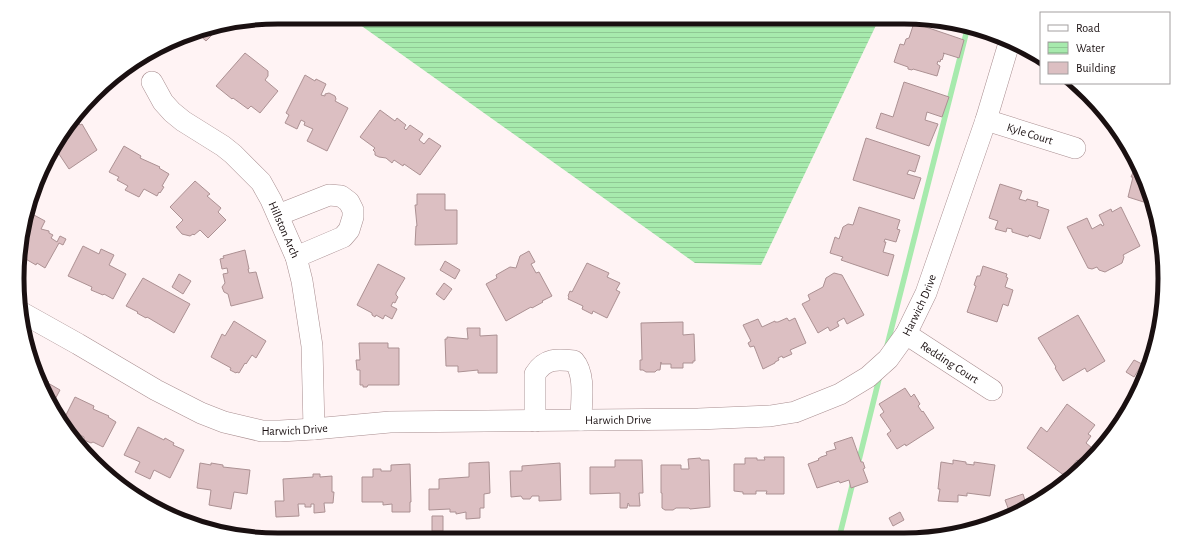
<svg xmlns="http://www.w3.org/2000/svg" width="1182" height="557" font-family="'Alegreya Sans',sans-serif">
  <defs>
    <pattern id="water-rules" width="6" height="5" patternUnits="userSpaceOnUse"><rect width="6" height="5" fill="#a7eaad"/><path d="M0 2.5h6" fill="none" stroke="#8fc894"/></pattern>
  </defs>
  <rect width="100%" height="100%" fill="#fff3f4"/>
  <!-- water -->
  <path fill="url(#water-rules)" d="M 349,17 L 880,17 L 761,265 L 695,263 Z"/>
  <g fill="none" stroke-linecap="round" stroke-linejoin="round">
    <!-- stream -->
    <path stroke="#a7eaad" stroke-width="5.5" d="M 887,346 L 968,26
      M 858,464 L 880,375
      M 839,538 L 853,482"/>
  </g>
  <!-- building -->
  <path fill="#dcbfc2" stroke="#ac9193" d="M 914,23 L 964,40 L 959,58 L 943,53 L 944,54 L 942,60 L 941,59 L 940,62 L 938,61 L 937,64 L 940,66 L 937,76 L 913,69 L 912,70 L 908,69 L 908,67 L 894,62 L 900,44 L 904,45 L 906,39 L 909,38 Z
    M 220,27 L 206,41 L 195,31 Z
    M 245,53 L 268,71 L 268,76 L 265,80 L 278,91 L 260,113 L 251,106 L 248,109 L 233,98 L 232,99 L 216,86 Z
    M 305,75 L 315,81 L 316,79 L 326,84 L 321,95 L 325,96 L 325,94 L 329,93 L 335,96 L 336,99 L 335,101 L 348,108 L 327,151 L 307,141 L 313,129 L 304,125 L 305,122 L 301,120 L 297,129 L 285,123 L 289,115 L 286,113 Z
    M 904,82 L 949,97 L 942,117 L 927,112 L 925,120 L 938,124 L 929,146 L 876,128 L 881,113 L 893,117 Z
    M 380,110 L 395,121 L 397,118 L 406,125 L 404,128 L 406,130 L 410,125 L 423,134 L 419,140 L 424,144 L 429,138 L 441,146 L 420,175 L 404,164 L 403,166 L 394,160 L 392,163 L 386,158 L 379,157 L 375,155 L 375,152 L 373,150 L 375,148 L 360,137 Z
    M 74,119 L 76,121 L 77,121 L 80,125 L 82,124 L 97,150 L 69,169 L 57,151 L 59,150 L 56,145 L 61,133 Z
    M 866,138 L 920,156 L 915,172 L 909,170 L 907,174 L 921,178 L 914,199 L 853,180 Z
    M 124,146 L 141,156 L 140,158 L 160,167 L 159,168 L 169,174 L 162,186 L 164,187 L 160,193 L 159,192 L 157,196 L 144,189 L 139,197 L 125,190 L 128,186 L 117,180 L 119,177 L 109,172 Z
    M 1137,163 L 1145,179 L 1153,205 L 1128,197 L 1133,177 L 1131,177 Z
    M 195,181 L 210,194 L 207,196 L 221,208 L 218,212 L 226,220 L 208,238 L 200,230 L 194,235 L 193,234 L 190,236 L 182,234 L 176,227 L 183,220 L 170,207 Z
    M 1000,184 L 1022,191 L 1019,199 L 1026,201 L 1027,199 L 1038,202 L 1037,206 L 1049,210 L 1040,239 L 1029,235 L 1028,237 L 1012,232 L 1012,229 L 1007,228 L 1006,232 L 995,229 L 998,221 L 989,218 Z
    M 417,194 L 445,194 L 445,210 L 457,210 L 457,244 L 415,245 L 416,226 L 417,226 L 415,205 L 417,205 Z
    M 859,207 L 900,220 L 897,229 L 900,230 L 896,242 L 885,239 L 884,242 L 886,242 L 883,252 L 894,255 L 888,276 L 841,260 L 843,257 L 830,253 L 835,237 L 839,239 L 843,227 L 848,224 L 853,225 Z
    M 1121,207 L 1140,246 L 1123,255 L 1124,257 L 1122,263 L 1105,272 L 1099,270 L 1097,267 L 1092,269 L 1088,268 L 1067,227 L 1087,218 L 1092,229 L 1101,224 L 1102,226 L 1104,225 L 1099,215 L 1111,209 L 1112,212 Z
    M 34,215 L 45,221 L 41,229 L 49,231 L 49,233 L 53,235 L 51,238 L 57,242 L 60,236 L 66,239 L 63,245 L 59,243 L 45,268 L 37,263 L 36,265 L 24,258 L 25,257 L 21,255 L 22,227 L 24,222 L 29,224 Z
    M 83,246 L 99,254 L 101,249 L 114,255 L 109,265 L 126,274 L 113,299 L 104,294 L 103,295 L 91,290 L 92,287 L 68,276 Z
    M 245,250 L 249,269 L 248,269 L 249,273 L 256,272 L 263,298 L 231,306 L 228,294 L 224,292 L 222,287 L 225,283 L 223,274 L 228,273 L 227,268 L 222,269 L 220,259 L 224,258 L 223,256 Z
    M 529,251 L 535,262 L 531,264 L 536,273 L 539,272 L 552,296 L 542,301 L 543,302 L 532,308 L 531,307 L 506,321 L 486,284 L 497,278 L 496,275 L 510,267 L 516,268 L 520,256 Z
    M 445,261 L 460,270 L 455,279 L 440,270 Z
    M 587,263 L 609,273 L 607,277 L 620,283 L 616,290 L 620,292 L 607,318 L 593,311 L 592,314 L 582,309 L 583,306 L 568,299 L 569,297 L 568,296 L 570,291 L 572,292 Z
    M 378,264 L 405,278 L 396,293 L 396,295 L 398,297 L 395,303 L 393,302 L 391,306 L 397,309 L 392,319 L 385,315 L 383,319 L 376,315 L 375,317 L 372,315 L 372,313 L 357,305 Z
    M 983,266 L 1007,274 L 1006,277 L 1008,278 L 1005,287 L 1013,290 L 1008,306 L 1003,304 L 997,322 L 967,312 L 976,286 L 974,285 L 977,276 L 980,276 Z
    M 834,273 L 842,275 L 864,315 L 847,324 L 844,318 L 837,322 L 839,326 L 830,331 L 828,327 L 818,333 L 802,304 L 810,300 L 808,295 L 823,287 L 826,278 Z
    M 179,274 L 191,281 L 183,294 L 172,287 Z
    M 143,278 L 190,304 L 174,333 L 147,317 L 146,318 L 137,313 L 138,312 L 126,306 Z
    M 444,283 L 452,289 L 444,300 L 436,294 Z
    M 1078,315 L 1105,361 L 1087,372 L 1085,368 L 1063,381 L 1055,368 L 1056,367 L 1038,338 Z
    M 787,318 L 789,321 L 795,318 L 806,343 L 790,350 L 792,354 L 783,358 L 782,356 L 778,358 L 779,360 L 775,362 L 775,363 L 763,369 L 754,346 L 750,347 L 748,343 L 751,341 L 743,325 L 758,319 L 762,327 L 775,321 L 775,322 L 778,322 Z
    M 234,321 L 266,341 L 256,358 L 252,355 L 246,364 L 245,363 L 239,373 L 237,372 L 236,373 L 230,370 L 231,368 L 211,357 L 222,334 L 225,336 Z
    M 683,322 L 683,335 L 694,334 L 695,361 L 693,361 L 693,363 L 683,363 L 683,368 L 671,368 L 671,364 L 661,364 L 661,362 L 660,370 L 657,370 L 655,372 L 646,372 L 643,370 L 640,370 L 640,360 L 642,360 L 641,323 Z
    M 467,328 L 480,328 L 480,336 L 497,335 L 497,373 L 478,373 L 478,370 L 458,372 L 458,366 L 446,366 L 445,339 L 447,339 L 447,337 L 468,339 Z
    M 359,343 L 388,343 L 388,348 L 399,348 L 399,385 L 368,385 L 367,387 L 363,387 L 363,385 L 360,385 L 360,370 L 357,370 L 356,360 L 360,360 Z
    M 1134,360 L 1142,364 L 1134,377 L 1126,372 Z
    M 38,373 L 44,377 L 43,379 L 49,382 L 48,383 L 60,390 L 52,405 L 44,394 Z
    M 905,388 L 911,397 L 914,394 L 920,404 L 918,406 L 922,412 L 923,411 L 934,428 L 906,446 L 905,444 L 897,449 L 887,434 L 891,431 L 880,415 L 884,412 L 879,404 Z
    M 75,397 L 94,406 L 93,409 L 109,416 L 108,417 L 116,422 L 103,447 L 93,442 L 91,443 L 84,440 L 84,437 L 78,434 L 76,439 L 63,421 Z
    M 1067,404 L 1095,425 L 1088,434 L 1091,436 L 1086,443 L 1092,448 L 1081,463 L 1077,460 L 1065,476 L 1027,448 L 1041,427 L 1047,432 Z
    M 138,427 L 164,440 L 165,438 L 174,443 L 173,445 L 184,450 L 170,478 L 154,470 L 150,479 L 135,472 L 140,462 L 124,455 Z
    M 852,437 L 861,462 L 863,462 L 865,468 L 863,469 L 868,482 L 851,488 L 849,480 L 840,483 L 839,481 L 817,488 L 808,464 L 819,460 L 818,459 L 821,457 L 827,455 L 826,452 L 836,449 L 834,443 Z
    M 764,457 L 784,457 L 784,494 L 766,494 L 767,491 L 756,491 L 756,494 L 743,494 L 743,492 L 734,491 L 734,464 L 745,464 L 745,458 L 757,458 L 757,460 L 765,460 Z
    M 700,458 L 701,460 L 709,460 L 710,507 L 690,509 L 689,508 L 676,508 L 673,510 L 665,510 L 662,508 L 662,493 L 661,493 L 661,465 L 681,465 L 681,469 L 689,469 L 688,459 Z
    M 615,460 L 642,460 L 643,493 L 639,493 L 640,506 L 629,506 L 629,504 L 628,503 L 627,508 L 620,508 L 620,493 L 590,494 L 590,467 L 615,467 Z
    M 953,460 L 966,462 L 966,464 L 974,465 L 974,462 L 995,465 L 990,496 L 967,493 L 967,496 L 958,495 L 958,502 L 938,501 L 940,489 L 938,489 L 941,462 L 953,464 Z
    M 489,462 L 490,493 L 484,494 L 484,508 L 480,508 L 480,518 L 466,519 L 466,512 L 456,514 L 456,512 L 450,512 L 450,509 L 429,510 L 429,489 L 439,489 L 439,479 L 469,477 L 469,463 Z
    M 200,463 L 211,465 L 211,463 L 223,465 L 223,467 L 250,470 L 247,494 L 234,492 L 231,509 L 209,505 L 211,490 L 197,488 Z
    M 560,463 L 561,500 L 539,501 L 539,496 L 532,496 L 530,499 L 523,499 L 521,496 L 511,497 L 510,471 L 522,471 L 522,466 Z
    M 410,464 L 411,502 L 410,502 L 410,512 L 392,512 L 392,504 L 383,505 L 383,502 L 362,502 L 362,477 L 373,477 L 373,469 L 381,469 L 381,471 L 391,471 L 391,465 Z
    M 313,474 L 320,474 L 320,477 L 332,476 L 332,492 L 334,492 L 333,503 L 324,503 L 325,512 L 314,513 L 314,504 L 311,504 L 311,507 L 305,507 L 305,504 L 298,504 L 299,516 L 276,517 L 275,501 L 284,501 L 283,479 L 313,477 Z
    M 1023,494 L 1027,507 L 1011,516 L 1005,500 Z
    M 900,512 L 904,520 L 893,526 L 889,518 Z
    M 432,516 L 443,516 L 443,531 L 432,531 Z"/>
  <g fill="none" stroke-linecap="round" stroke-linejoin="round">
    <defs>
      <g id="minor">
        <path id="s1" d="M 152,82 L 163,102 L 172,112 L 183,121 L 223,146 L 233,154 L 261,182 L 271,200 L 296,257 L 302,281 L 312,346 L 314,429"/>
        <path id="s2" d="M 986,120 L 1075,148"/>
        <path d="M 278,215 L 329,195 L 341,196 L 349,202 L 353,210 L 353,217 L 349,230 L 343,237 L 296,257"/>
        <path id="s3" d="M 19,311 L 78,344 L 156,390 L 201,413 L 224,422 L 262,431 L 280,431 L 314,429 L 390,422 L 698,419 L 770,416 L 795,412 L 840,394 L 868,377 L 888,359 L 906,334 L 926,293 L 986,120 L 1010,40"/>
        <path id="s4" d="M 906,334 L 992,390"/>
        <path d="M 535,421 L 535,374 C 545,358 557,359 574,361 C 586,375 581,402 581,420"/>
      </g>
    </defs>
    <!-- minor casing -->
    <use href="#minor" stroke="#a98e90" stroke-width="22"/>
    <!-- minor -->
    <use href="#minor" stroke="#fff" stroke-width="21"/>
  </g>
  <g text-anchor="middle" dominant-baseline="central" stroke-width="4" stroke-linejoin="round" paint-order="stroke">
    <!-- street labels -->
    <g font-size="12" fill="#1a1011" stroke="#fff">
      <text stroke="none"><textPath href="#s2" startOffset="46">Kyle Court</textPath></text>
      <text stroke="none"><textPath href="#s1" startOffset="203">Hillston Arch</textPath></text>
      <text stroke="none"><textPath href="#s3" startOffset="977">Harwich Drive</textPath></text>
      <text stroke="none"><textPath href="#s4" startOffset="52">Redding Court</textPath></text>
      <text stroke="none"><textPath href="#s3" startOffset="629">Harwich Drive</textPath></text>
      <text stroke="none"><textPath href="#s3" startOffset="305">Harwich Drive</textPath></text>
    </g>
  </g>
  <!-- crop -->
  <path d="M0 0H1182V557H0ZM278 24H904A254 254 0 0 1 1158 278V279A254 254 0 0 1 904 533H278A254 254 0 0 1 24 279V278A254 254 0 0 1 278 24Z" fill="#fff" fill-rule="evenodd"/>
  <path fill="none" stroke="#1a1011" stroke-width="5" d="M278 24H904A254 254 0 0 1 1158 278V279A254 254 0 0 1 904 533H278A254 254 0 0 1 24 279V278A254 254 0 0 1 278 24Z"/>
  <!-- legend -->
  <rect x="1040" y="12" width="130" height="72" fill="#ffffff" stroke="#a39fa0"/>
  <rect x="1048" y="25" width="20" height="6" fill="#ffffff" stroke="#a39fa0"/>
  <text x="1076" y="32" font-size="12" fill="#1a1011">Road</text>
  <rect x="1048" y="42" width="20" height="12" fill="url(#water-rules)" stroke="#a39fa0"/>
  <text x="1076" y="52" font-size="12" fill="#1a1011">Water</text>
  <rect x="1048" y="62" width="20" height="12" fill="#dcbfc2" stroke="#a39fa0"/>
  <text x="1076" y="72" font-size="12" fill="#1a1011">Building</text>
</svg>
